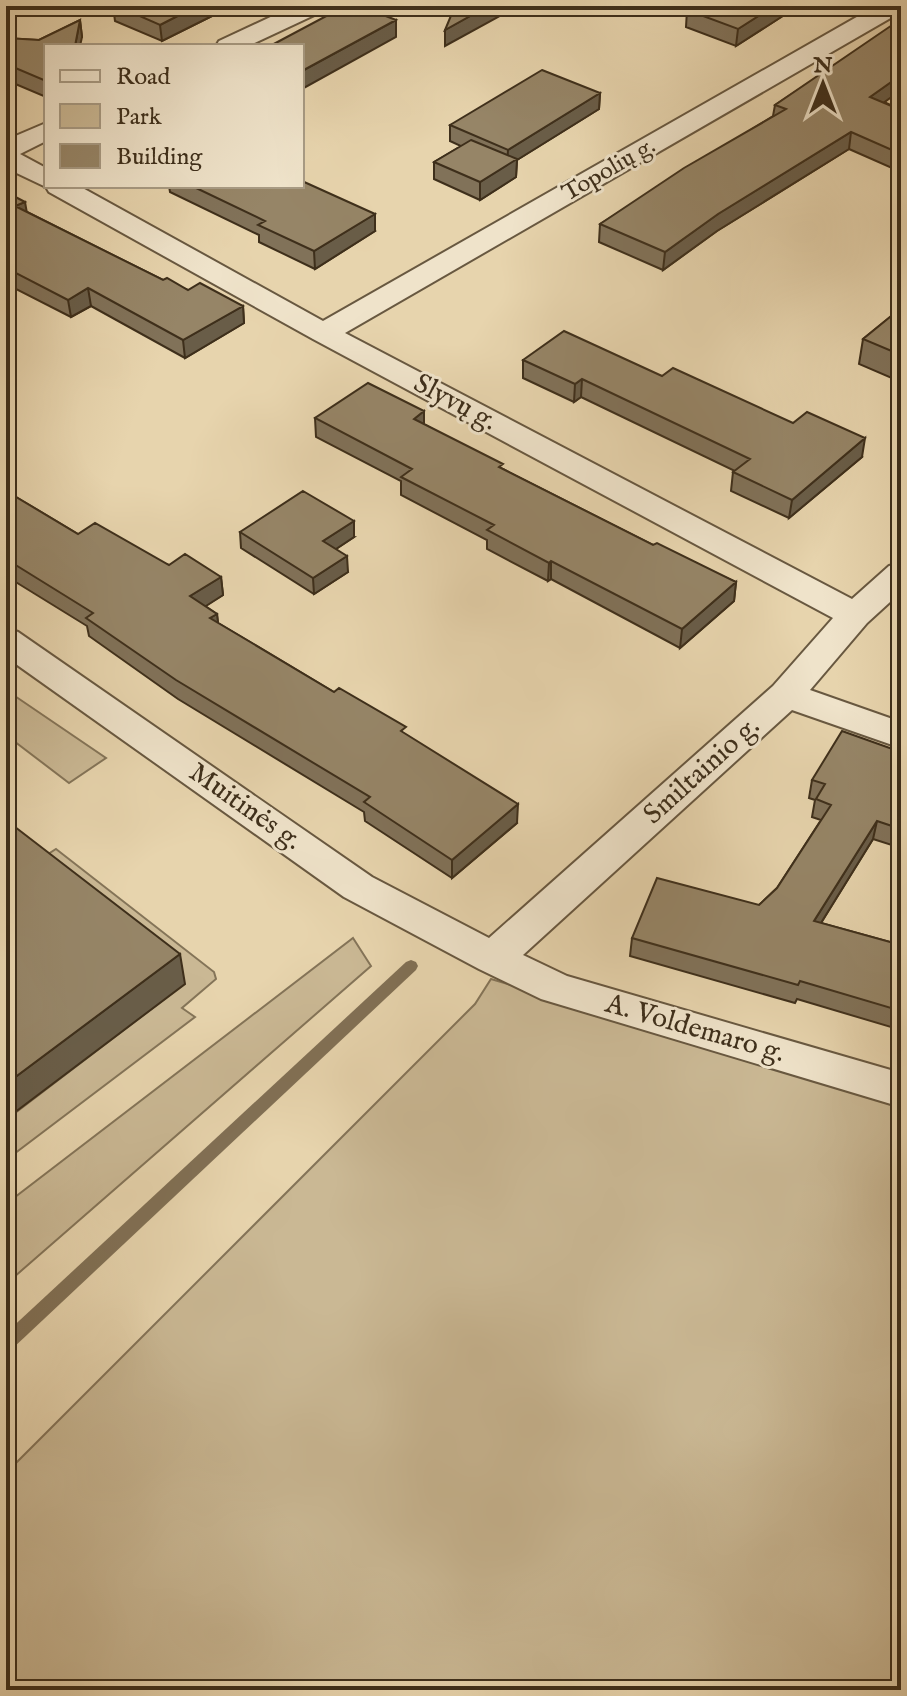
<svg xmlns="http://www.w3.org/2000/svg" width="907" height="1696" font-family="'IM FELL English',serif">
  <rect width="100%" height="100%" fill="#e7d4ad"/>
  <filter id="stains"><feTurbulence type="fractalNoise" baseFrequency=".0025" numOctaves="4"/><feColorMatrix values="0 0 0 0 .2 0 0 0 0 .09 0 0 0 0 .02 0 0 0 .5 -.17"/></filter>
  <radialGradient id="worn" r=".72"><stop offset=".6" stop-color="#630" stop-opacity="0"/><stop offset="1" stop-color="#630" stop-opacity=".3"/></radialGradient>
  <!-- green -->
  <path fill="#cab894" stroke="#847458" stroke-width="2" d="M 6,690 L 106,758 L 69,783 L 6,735 Z
    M 56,849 L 214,972 L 216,979 L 182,1008 L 195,1017 L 6,1160 L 6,1120 L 184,984 L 31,865 Z
    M 353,938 L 371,966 L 6,1284 L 6,1204 Z
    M 491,979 L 901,1104 L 901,1690 L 6,1690 L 6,1473 L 475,1004 Z"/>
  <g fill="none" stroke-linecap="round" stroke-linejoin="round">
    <!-- stream -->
    <path fill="#817055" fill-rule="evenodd" d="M 411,960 L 416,962 L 418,966 L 416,970 L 12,1349 L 6,1352 L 6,1333 L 406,962 Z"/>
    <defs>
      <path id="street" d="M 294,6 L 326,6 L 323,11 L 248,46 L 216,46 L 219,41 Z
        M 876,6 L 901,6 L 901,12 L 345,333 L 852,599 L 889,566 L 901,563 L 901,592 L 867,623 L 810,690 L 901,722 L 901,748 L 792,710 L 523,955 L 567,976 L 901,1073 L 901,1107 L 541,999 L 479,969 L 344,897 L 6,657 L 6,628 L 18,632 L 372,877 L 489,938 L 773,686 L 833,618 L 313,339 L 49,192 L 46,187 L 6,168 L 6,140 L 46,123 L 46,141 L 20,154 L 46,168 L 46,186 L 79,186 L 323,321 Z"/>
    </defs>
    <!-- street casing -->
    <use href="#street" stroke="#685840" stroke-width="4"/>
    <!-- street -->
    <use href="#street" fill="#efe3ca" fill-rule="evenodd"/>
  </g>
  <!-- wall -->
  <path fill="#817259" stroke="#3e2f1b" stroke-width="2" d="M 113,6 L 232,6 L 162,41 L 115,21 Z
    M 687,10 L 789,12 L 736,46 L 686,27 Z
    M 80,20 L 82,37 L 46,46 L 46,97 L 6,80 L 6,38 L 39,40 Z
    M 901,22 L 901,90 L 884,102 L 901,110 L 901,172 L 849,149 L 717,231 L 663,270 L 599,242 L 600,224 L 773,116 L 775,105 Z
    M 600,93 L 599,109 L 517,160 L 516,177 L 480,200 L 434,179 L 434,162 L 461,146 L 450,141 L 450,125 Z
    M 169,186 L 302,186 L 375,231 L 315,269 L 259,242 L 259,235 L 170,192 Z
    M 6,192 L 27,212 L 163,280 L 188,290 L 243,306 L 244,323 L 185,358 L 91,306 L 71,317 L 6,284 Z
    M 901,308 L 901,382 L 859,364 L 863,339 Z
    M 523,360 L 662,376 L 862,457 L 789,518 L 731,491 L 733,472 L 735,471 L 581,397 L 574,402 L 523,378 Z
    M 424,411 L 424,424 L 503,469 L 653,545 L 736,582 L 734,601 L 680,648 L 551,579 L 548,581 L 487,549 L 487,540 L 401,495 L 401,481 L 316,437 L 315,418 Z
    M 6,491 L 78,534 L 169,565 L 221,577 L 223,595 L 205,606 L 217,614 L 218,623 L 406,735 L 517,823 L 452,878 L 365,821 L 364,812 L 178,699 L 89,636 L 87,626 L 6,576 Z
    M 240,532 L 354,537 L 336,549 L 348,572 L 314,594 L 241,548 Z
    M 901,662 L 901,680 L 897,679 Z
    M 901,752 L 901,848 L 873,839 L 821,923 L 901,945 L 901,1030 L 797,999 L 795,1003 L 630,956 L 632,938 L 759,905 L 777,888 L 821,820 L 812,817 L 815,800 L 809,798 L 812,780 Z"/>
  <!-- shaded-wall -->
  <path fill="#695d48" stroke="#3e2f1b" stroke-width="2" d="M 197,6 L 232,6 L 162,41 L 160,25 Z
    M 488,6 L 518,6 L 445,46 L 445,30 Z
    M 774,6 L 790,6 L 789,12 L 736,46 L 738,29 Z
    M 80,20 L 82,37 L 80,46 L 75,46 Z
    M 396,20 L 396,37 L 302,89 L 302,71 Z
    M 901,75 L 901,90 L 868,114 L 870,97 Z
    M 600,93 L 599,109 L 517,160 L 516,177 L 480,200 L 480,182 L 507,165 L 508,150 Z
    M 851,132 L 849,149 L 717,231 L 663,270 L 665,252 L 718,214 Z
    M 25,202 L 28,219 L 15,206 Z
    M 375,214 L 375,231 L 315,269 L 314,251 Z
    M 88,288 L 91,306 L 71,317 L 68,300 Z
    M 243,306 L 244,323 L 185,358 L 183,340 Z
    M 582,379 L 581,397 L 574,402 L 575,384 Z
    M 424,411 L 424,430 L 414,419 Z
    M 865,438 L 862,457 L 789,518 L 792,500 Z
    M 354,521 L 354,537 L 324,557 L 323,541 Z
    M 347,556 L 348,572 L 314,594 L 313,578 Z
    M 551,561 L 551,579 L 548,581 L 549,563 Z
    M 221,577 L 223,595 L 192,615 L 190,596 Z
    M 736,582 L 734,601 L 680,648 L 682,629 Z
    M 217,614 L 219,632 L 210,618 Z
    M 518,804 L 517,823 L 452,878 L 452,860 Z
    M 877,821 L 873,839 L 811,939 L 814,921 Z
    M 180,954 L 185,984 L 6,1119 L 6,1084 Z"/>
  <!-- building -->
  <path fill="#968567" stroke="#3e2f1b" stroke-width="2" d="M 117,6 L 197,6 L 160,25 Z
    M 345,6 L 360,6 L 396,20 L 302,71 L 302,46 L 270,46 Z
    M 455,6 L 488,6 L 445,30 Z
    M 694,6 L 774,6 L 738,29 L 687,10 Z
    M 80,20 L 75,46 L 46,46 L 46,81 L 6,64 L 6,38 L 39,40 Z
    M 898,21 L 901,22 L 901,75 L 870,97 L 901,110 L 901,154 L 851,132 L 718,214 L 665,252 L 600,224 L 684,168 L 786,109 L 775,105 Z
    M 542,70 L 600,93 L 508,150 L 450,125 Z
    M 471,140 L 517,159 L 480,182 L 434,162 Z
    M 302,181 L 375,214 L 314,251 L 258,225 L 265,221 L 192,186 L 302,186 Z
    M 6,192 L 25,202 L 15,206 L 163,280 L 167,278 L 188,290 L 200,283 L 243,306 L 183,340 L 88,288 L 68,300 L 6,268 Z
    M 901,308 L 901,355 L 863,339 Z
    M 564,331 L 662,376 L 673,368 L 793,423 L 807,412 L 865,438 L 792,500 L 733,472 L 750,459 L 582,379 L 575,384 L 523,360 Z
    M 368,383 L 424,411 L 414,419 L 503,464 L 499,467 L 653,545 L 657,543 L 736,582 L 682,629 L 551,561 L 549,563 L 487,530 L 494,525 L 401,477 L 412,469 L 315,418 Z
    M 6,491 L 78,534 L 95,523 L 169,565 L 185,554 L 221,577 L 190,596 L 217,614 L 210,618 L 334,692 L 339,688 L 406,727 L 401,731 L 518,804 L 452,860 L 364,802 L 370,797 L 176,680 L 86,618 L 93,613 L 6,559 Z
    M 303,491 L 354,521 L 323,541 L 347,556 L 313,578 L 240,532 Z
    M 842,731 L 901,752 L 901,829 L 877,821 L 814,921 L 901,945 L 901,1011 L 800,981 L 798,985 L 632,938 L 657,878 L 759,905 L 777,888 L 831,805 L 816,799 L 825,784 L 812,780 Z
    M 6,820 L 180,954 L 6,1084 Z"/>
  <g text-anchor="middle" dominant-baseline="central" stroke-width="6" stroke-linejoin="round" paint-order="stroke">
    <!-- far-street labels -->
    <g font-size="24" fill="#3e2f1b" stroke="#efe3ca">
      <text transform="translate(609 170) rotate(-30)">Topolių g.</text>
    </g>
    <!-- street labels -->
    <g font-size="28" fill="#3e2f1b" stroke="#efe3ca">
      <text transform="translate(455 403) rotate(28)">Slyvų g.</text>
      <text transform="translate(702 771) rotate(-42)">Smiltainio g.</text>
      <text transform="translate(245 807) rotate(35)">Muitinės g.</text>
      <text transform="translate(695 1029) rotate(16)">A. Voldemaro g.</text>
    </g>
  </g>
  <!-- margin -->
  <rect width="907" height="1696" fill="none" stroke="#e7d4ad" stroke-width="32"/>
  <rect x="8" y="8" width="891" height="1680" fill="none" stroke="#3e2f1b" stroke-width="4"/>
  <rect x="16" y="16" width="875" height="1664" fill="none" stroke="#3e2f1b" stroke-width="2"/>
  <!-- legend -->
  <rect x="44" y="44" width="260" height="144" fill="#efe3ca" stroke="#a89b84" stroke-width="2"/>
  <rect x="60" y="70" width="40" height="12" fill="#efe3ca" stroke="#a89b84" stroke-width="2"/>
  <text x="116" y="84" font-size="24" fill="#3e2f1b">Road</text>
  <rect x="60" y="104" width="40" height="24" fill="#cab894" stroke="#a89b84" stroke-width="2"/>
  <text x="116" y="124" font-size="24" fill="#3e2f1b">Park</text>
  <rect x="60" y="144" width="40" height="24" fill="#968567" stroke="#a89b84" stroke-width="2"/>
  <text x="116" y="164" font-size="24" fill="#3e2f1b">Building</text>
  <!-- north arrow -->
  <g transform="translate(823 84)" stroke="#efe3ca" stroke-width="6" paint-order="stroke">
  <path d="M0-6L14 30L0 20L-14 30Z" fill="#3e2f1b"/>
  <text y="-12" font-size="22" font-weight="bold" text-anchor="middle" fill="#3e2f1b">N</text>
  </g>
  <rect width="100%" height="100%" filter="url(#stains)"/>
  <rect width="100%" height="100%" fill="url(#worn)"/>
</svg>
